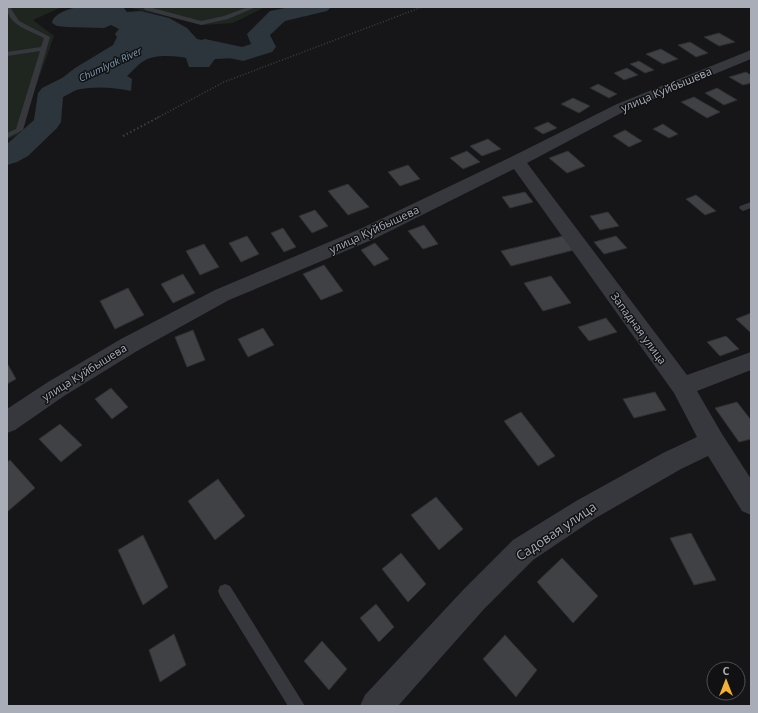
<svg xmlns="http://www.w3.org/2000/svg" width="758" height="713" font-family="'Open Sans',sans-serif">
  <rect width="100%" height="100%" fill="#161618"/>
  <!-- green -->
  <path fill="#1e261f" d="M 7,7 L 62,7 L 33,20 L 54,36 L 19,134 L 7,140 Z
    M 127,7 L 265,7 L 233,23 L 203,25 Z"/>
  <!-- water -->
  <path fill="#2c353c" d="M 76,7 L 118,7 L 124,8 L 127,12 L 141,11 L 169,18 L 187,28 L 197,39 L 220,44 L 224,46 L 242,51 L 254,47 L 260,51 C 246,57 231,59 215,59 L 209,67 L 189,67 L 186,58 C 175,56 155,54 144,61 C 138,64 133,71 127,76 L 132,79 L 131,91 C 107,86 79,85 57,97 L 58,107 L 61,113 L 54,125 L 39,123 L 36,117 L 43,93 L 75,68 L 113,45 L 117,37 L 115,34 L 119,29 L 111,25 L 104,28 L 67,27 L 57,26 L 52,23 C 53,14 67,10 76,7 Z"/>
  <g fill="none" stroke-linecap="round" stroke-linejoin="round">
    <!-- river -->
    <path fill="#2c353c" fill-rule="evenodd" d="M 290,7 L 331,7 L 327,11 L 285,21 L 270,35 L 276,47 L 272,52 L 243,61 L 197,51 L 193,46 L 197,41 L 205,39 L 242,47 L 251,44 L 247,34 L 270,11 Z
      M 71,75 L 80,78 L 84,83 L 80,88 L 63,97 L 61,122 L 57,128 L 28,156 L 17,162 L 7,165 L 7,144 L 34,120 L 38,93 L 42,88 L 62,78 Z"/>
  </g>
  <!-- building -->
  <path fill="#404145" stroke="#303034" d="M 719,33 L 735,42 L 719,46 L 704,37 Z
    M 690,42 L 708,53 L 696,57 L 678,45 Z
    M 661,49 L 678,59 L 663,64 L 646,54 Z
    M 639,61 L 654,70 L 645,73 L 630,64 Z
    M 627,68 L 638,75 L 624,80 L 614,73 Z
    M 746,72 L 751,75 L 751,83 L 743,85 L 729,77 Z
    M 598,84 L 617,94 L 609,98 L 590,88 Z
    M 717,88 L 737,100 L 724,105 L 705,93 Z
    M 694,97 L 720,112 L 707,118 L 681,102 Z
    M 573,98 L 590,106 L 579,113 L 561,104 Z
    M 548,122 L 557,128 L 543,134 L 534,128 Z
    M 663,124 L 678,134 L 669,138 L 653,129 Z
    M 625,130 L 642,141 L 629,147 L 613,136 Z
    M 488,139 L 501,149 L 482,156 L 470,146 Z
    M 467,151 L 480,162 L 463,169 L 450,158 Z
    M 568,151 L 585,166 L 567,173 L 549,158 Z
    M 408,165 L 420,179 L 400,186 L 388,172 Z
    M 348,184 L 369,207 L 348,215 L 328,191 Z
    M 525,192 L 533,202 L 510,208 L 502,197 Z
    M 696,195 L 716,211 L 705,215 L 686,199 Z
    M 315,210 L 328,226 L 312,233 L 299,216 Z
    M 608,212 L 619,226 L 600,230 L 590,216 Z
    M 424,225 L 438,244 L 423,249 L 408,231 Z
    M 283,228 L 296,247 L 284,252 L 271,233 Z
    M 247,236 L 259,254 L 241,262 L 229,243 Z
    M 563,236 L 574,250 L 511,266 L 501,251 Z
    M 616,236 L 627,248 L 604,254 L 594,242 Z
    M 375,243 L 389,259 L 374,266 L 361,250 Z
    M 204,244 L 219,267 L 200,275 L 186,251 Z
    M 324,265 L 343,291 L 321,300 L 303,274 Z
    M 183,274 L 195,293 L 173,303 L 161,284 Z
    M 551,276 L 571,303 L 543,311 L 524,283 Z
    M 128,288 L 144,315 L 115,329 L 100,301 Z
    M 751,313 L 751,333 L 736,319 Z
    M 606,318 L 617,332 L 589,341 L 578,327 Z
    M 263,328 L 274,345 L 248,357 L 238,339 Z
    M 193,330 L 205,360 L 187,367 L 175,337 Z
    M 726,336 L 739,349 L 720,356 L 707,342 Z
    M 7,363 L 16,379 L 7,384 Z
    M 111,388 L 128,407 L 112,419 L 95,399 Z
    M 655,392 L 666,410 L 634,418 L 623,399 Z
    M 737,402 L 751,420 L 751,439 L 739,442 L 715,408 Z
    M 521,412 L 555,456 L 538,466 L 504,421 Z
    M 60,424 L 82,445 L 61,462 L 39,439 Z
    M 10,460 L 35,488 L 7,512 L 7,462 Z
    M 218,479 L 245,516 L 215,540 L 188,501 Z
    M 436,497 L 463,529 L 439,550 L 411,515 Z
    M 691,533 L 716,580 L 694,585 L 670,538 Z
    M 143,535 L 168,587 L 143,605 L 118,550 Z
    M 401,553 L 426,584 L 408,602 L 382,569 Z
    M 562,558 L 598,596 L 573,623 L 537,582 Z
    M 376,604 L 394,627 L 379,642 L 360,618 Z
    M 174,634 L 186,665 L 160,682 L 149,650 Z
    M 505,635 L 537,670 L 516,697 L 483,659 Z
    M 322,641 L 347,669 L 329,690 L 304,661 Z"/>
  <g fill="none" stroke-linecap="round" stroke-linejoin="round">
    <!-- path-far1 -->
    <path stroke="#3d3f44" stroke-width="1.5" stroke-dasharray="1 2" stroke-linecap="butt" d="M 157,118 L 224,82 L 422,7"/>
    <!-- path -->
    <path stroke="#3d3f44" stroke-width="2" stroke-dasharray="1.5 2.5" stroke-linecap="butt" d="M 123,136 L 159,117"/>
    <!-- service -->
    <path fill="#37383d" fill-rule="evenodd" d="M 7,7 L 10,7 L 19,21 L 50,37 L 23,130 L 7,138 L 7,133 L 16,129 L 40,51 L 7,56 L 7,52 L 41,47 L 44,38 C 31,31 7,25 7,7 Z
      M 143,7 L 149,7 L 201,21 L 224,16 L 248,7 L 256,7 L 228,19 L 201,25 L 145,10 Z
      M 751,202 L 751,208 L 743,211 L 739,208 L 740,206 Z
      M 225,584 L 230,586 L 305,706 L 288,706 L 220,596 L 218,591 L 220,586 Z"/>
    <!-- minor -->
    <path fill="#37383d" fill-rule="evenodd" d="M 751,50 L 751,59 L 627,110 L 527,163 L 687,375 L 751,352 L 751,370 L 697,391 L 722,434 L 751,479 L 751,515 L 742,511 L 708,456 L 681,469 L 594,519 L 533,560 L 484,609 L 398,706 L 360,706 L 365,695 L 464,589 L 513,540 L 576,501 L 663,453 L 697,437 L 674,393 L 514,169 L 374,239 L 229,300 L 137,351 L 64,396 L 15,430 L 7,433 L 7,409 L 48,382 L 121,339 L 215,290 L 360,229 L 511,157 L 617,104 Z"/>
  </g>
  <g text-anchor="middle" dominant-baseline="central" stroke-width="3" stroke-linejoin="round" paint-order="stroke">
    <!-- far-water labels -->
    <g font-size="10" font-style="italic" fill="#7f9bb3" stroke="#111113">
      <text transform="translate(110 64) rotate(-25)">Chumlyak River</text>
    </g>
    <!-- street labels -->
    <g font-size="11" fill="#a8adb8" stroke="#111113">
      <text transform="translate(666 89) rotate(-23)">улица Куйбышева</text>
      <text transform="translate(374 229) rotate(-25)">улица Куйбышева</text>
      <text transform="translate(639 328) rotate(54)">Западная улица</text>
      <text transform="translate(84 372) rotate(-32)">улица Куйбышева</text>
    </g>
    <!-- near-street labels -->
    <g font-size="13" fill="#a8adb8" stroke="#111113">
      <text transform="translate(556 531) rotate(-34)">Садовая улица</text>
    </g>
  </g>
  <!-- border -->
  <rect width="758" height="713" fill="none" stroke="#a8adb8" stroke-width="16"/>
  <!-- north arrow -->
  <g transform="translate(726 681)"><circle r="19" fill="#111113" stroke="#4d4f55"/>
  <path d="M0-3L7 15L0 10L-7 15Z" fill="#f2b134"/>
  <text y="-6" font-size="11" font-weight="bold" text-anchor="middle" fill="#a8adb8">С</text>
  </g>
</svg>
